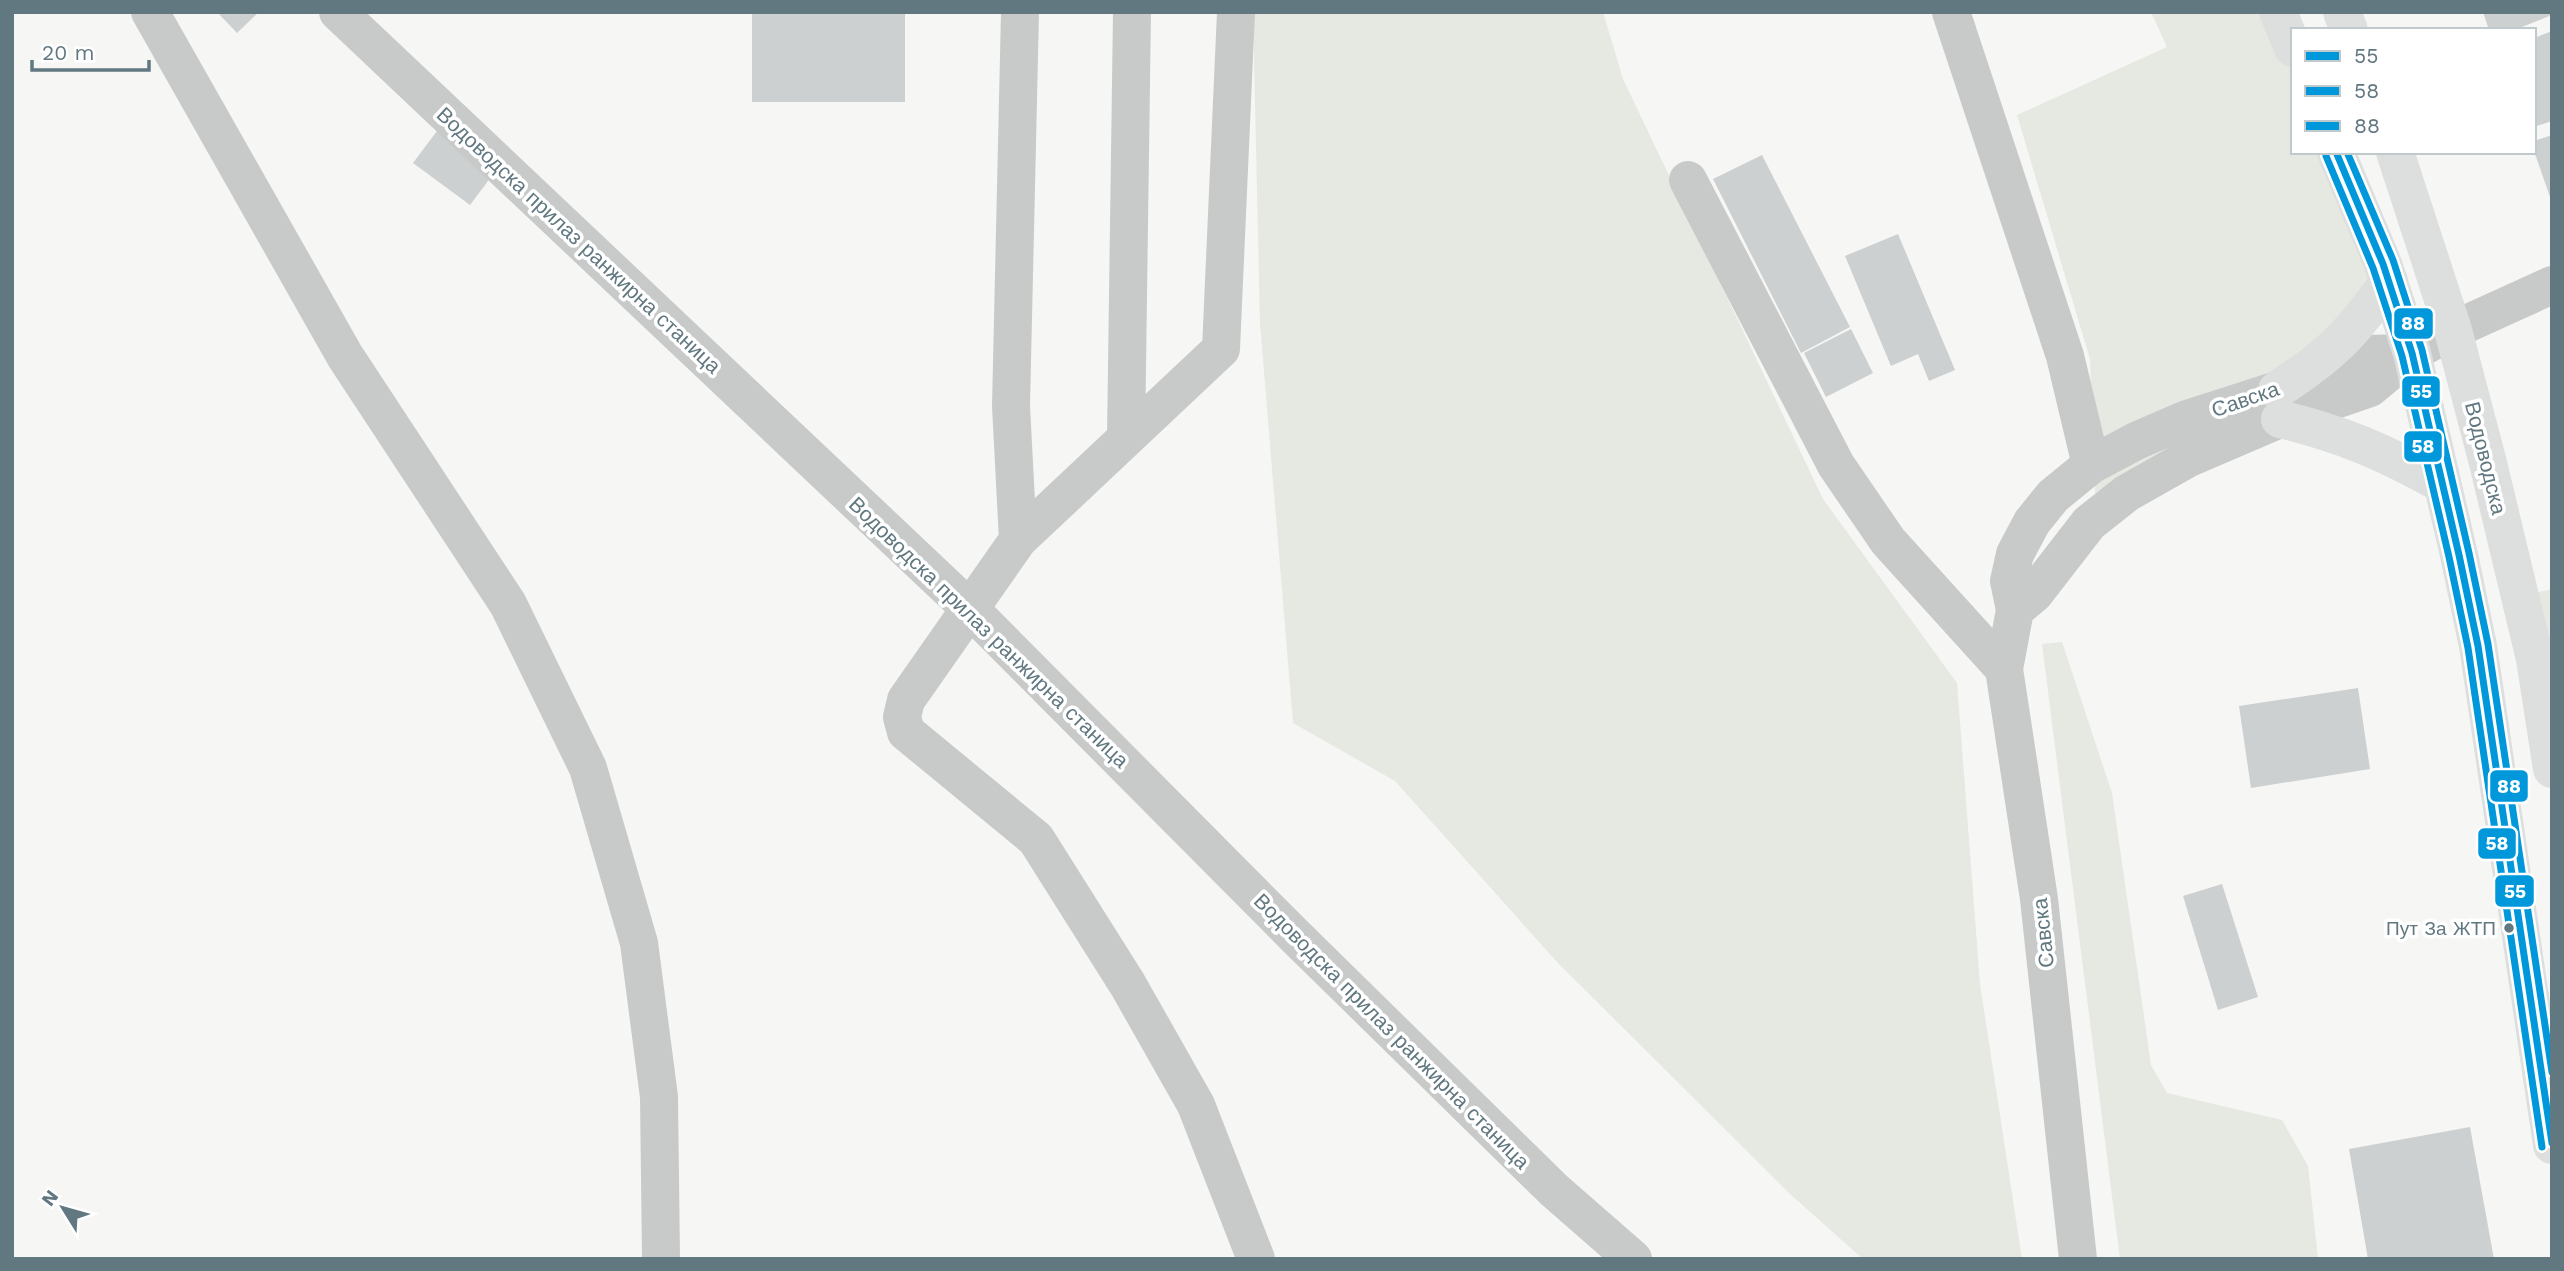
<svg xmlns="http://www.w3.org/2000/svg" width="2564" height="1271" font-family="'Work Sans',sans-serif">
  <rect width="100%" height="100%" fill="#f6f6f5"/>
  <!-- green -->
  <path fill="#e6e8e2" d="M 1253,12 L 1603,12 L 1623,79 L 1823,499 L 1957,683 L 1980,984 L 2022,1259 L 1863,1259 L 1790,1194 L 1557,962 L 1395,781 L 1293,723 L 1260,323 Z
    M 2151,12 L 2278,12 L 2293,49 L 2293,152 L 2336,152 L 2389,281 L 2239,429 L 2095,493 L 2090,359 L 2017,115 L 2167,47 Z
    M 2552,589 L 2552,656 L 2520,596 Z
    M 2062,642 L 2112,793 L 2151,1065 L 2167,1093 L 2282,1120 L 2308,1166 L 2318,1259 L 2120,1259 L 2042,644 Z"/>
  <!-- building -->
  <path fill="#cdd0d0" d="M 217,12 L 259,12 L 237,33 Z
    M 752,12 L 905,12 L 905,102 L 752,102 Z
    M 2483,12 L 2552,12 L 2552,15 L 2514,30 L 2489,30 Z
    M 2552,31 L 2552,121 L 2534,127 L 2534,38 Z
    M 437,131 L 494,173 L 470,205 L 413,163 Z
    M 2552,135 L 2552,200 L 2551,200 L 2534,151 L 2534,141 Z
    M 1762,155 L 1850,327 L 1801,353 L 1713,179 Z
    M 1898,234 L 1955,370 L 1929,381 L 1918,354 L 1891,366 L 1845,256 Z
    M 1851,329 L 1873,373 L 1826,397 L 1804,353 Z
    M 2358,688 L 2370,769 L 2251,788 L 2239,706 Z
    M 2222,884 L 2258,997 L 2218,1010 L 2183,896 Z
    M 2470,1127 L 2494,1259 L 2368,1259 L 2349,1149 Z"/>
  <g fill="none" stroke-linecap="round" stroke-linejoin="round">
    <!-- minor -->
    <path stroke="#c8caca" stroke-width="38" d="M 150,12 L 345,356 L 508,604 L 588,768 L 639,943 L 659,1097 L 661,1259
      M 338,12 L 971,610 L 1296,937 L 1554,1190 L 1633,1259
      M 1236,12 L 1221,349 L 1018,540 L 906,700 L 902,717 L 906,732 L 1036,839 L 1128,985 L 1196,1105 L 1256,1259
      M 1951,12 L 2065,356 L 2091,465
      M 1688,180 L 1836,465 L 1888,541 L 2004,669
      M 1126,438 L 1132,12
      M 1018,540 L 1011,406 L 1020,12
      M 2015,610 L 2034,594 L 2089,523 L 2127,493 L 2189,458 L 2280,419 L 2370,388 L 2412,353 L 2453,330 L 2552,285
      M 2078,1259 L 2039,899 L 2004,669 L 2015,610 L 2009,581 L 2015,554 L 2032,522 L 2053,496 L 2091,465 L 2136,441 L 2187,419 L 2277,390 L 2360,354 L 2412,353"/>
    <!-- major -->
    <path stroke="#dddfdf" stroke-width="38" d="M 2278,12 L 2293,48
      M 2342,12 L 2349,30
      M 2336,152 L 2383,264 L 2412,353 L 2459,555 L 2478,646 L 2552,1145
      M 2395,152 L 2453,330 L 2488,463 L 2535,659 L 2552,769
      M 2277,390 C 2331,355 2352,334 2389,281
      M 2280,419 C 2342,434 2384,452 2440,483"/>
    <defs>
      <path id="bus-1" d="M 2336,152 L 2383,264 L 2412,353 L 2459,555 L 2478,646 L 2552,1143"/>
      <path id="bus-2" d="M 2326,156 L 2373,268 L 2402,356 L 2449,557 L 2468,648 L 2542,1147"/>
      <path id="bus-3" d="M 2347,152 L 2393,260 L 2422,350 L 2469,553 L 2488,644 L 2552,1072"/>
    </defs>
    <!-- bus-1 casing -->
    <use href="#bus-1" stroke="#fff" stroke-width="12"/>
    <!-- bus-2 casing -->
    <use href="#bus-2" stroke="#fff" stroke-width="12"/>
    <!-- bus-3 casing -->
    <use href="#bus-3" stroke="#fff" stroke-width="12"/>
    <!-- bus-1 -->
    <use href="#bus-1" stroke="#0098da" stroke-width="7"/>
    <!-- bus-2 -->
    <use href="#bus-2" stroke="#0098da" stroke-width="7"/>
    <!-- bus-3 -->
    <use href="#bus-3" stroke="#0098da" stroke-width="7"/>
  </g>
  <!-- markers -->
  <circle fill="#617880" stroke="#fff" stroke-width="2.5" cx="2509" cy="928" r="6"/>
  <g text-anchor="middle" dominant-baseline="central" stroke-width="7" stroke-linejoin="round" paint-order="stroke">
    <!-- bus labels -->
    <g font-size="19" fill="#617880" stroke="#fff" text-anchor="end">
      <text x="2496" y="928">Пут За ЖТП</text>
    </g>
    <!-- street labels -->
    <g font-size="21" fill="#617880" stroke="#fff">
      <text transform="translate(579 240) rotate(43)">Водоводска прилаз ранжирна станица</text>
      <text transform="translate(2245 399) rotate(-19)">Савска</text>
      <text transform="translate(2486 458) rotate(76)">Водоводска</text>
      <text transform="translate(989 632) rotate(44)">Водоводска прилаз ранжирна станица</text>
      <text transform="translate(2043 933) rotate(-96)">Савска</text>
      <text transform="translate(1392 1031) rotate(45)">Водоводска прилаз ранжирна станица</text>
    </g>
  </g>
  <g stroke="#fff" stroke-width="2.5">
    <rect x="2393" y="307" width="41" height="33" rx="7" fill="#0098da"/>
    <rect x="2401" y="375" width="40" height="33" rx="7" fill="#0098da"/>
    <rect x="2403" y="430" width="40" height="33" rx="7" fill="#0098da"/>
    <rect x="2489" y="769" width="40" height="34" rx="7" fill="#0098da"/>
    <rect x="2477" y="827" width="40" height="33" rx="7" fill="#0098da"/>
    <rect x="2494" y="874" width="41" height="34" rx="7" fill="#0098da"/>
  </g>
  <g font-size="19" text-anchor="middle" font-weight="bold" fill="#fff">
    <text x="2413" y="330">88</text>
    <text x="2421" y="398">55</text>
    <text x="2423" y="453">58</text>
    <text x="2509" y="793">88</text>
    <text x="2497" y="850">58</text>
    <text x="2515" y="898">55</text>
  </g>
  <!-- border -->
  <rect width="2564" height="1271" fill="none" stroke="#617880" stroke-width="28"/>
  <!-- legend -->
  <rect x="2291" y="28" width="245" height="126" fill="#ffffff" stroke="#c0c9cc" stroke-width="2"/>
  <rect x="2305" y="51" width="35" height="10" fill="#0098da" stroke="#c0c9cc" stroke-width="2"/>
  <text x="2354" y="63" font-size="21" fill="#617880">55</text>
  <rect x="2305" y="86" width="35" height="10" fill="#0098da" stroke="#c0c9cc" stroke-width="2"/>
  <text x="2354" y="98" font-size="21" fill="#617880">58</text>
  <rect x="2305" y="121" width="35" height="10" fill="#0098da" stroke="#c0c9cc" stroke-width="2"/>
  <text x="2354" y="133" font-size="21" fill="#617880">88</text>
  <!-- north arrow -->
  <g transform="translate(63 1208) rotate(307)" stroke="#ffffff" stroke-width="5" paint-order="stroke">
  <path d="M0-5L12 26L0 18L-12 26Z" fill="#617880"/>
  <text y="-10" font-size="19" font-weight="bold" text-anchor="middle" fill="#617880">N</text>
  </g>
  <!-- scale -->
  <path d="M32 60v10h117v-10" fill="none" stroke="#617880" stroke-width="3.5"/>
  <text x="42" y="60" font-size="21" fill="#617880" stroke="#ffffff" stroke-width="5" paint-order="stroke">20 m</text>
</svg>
